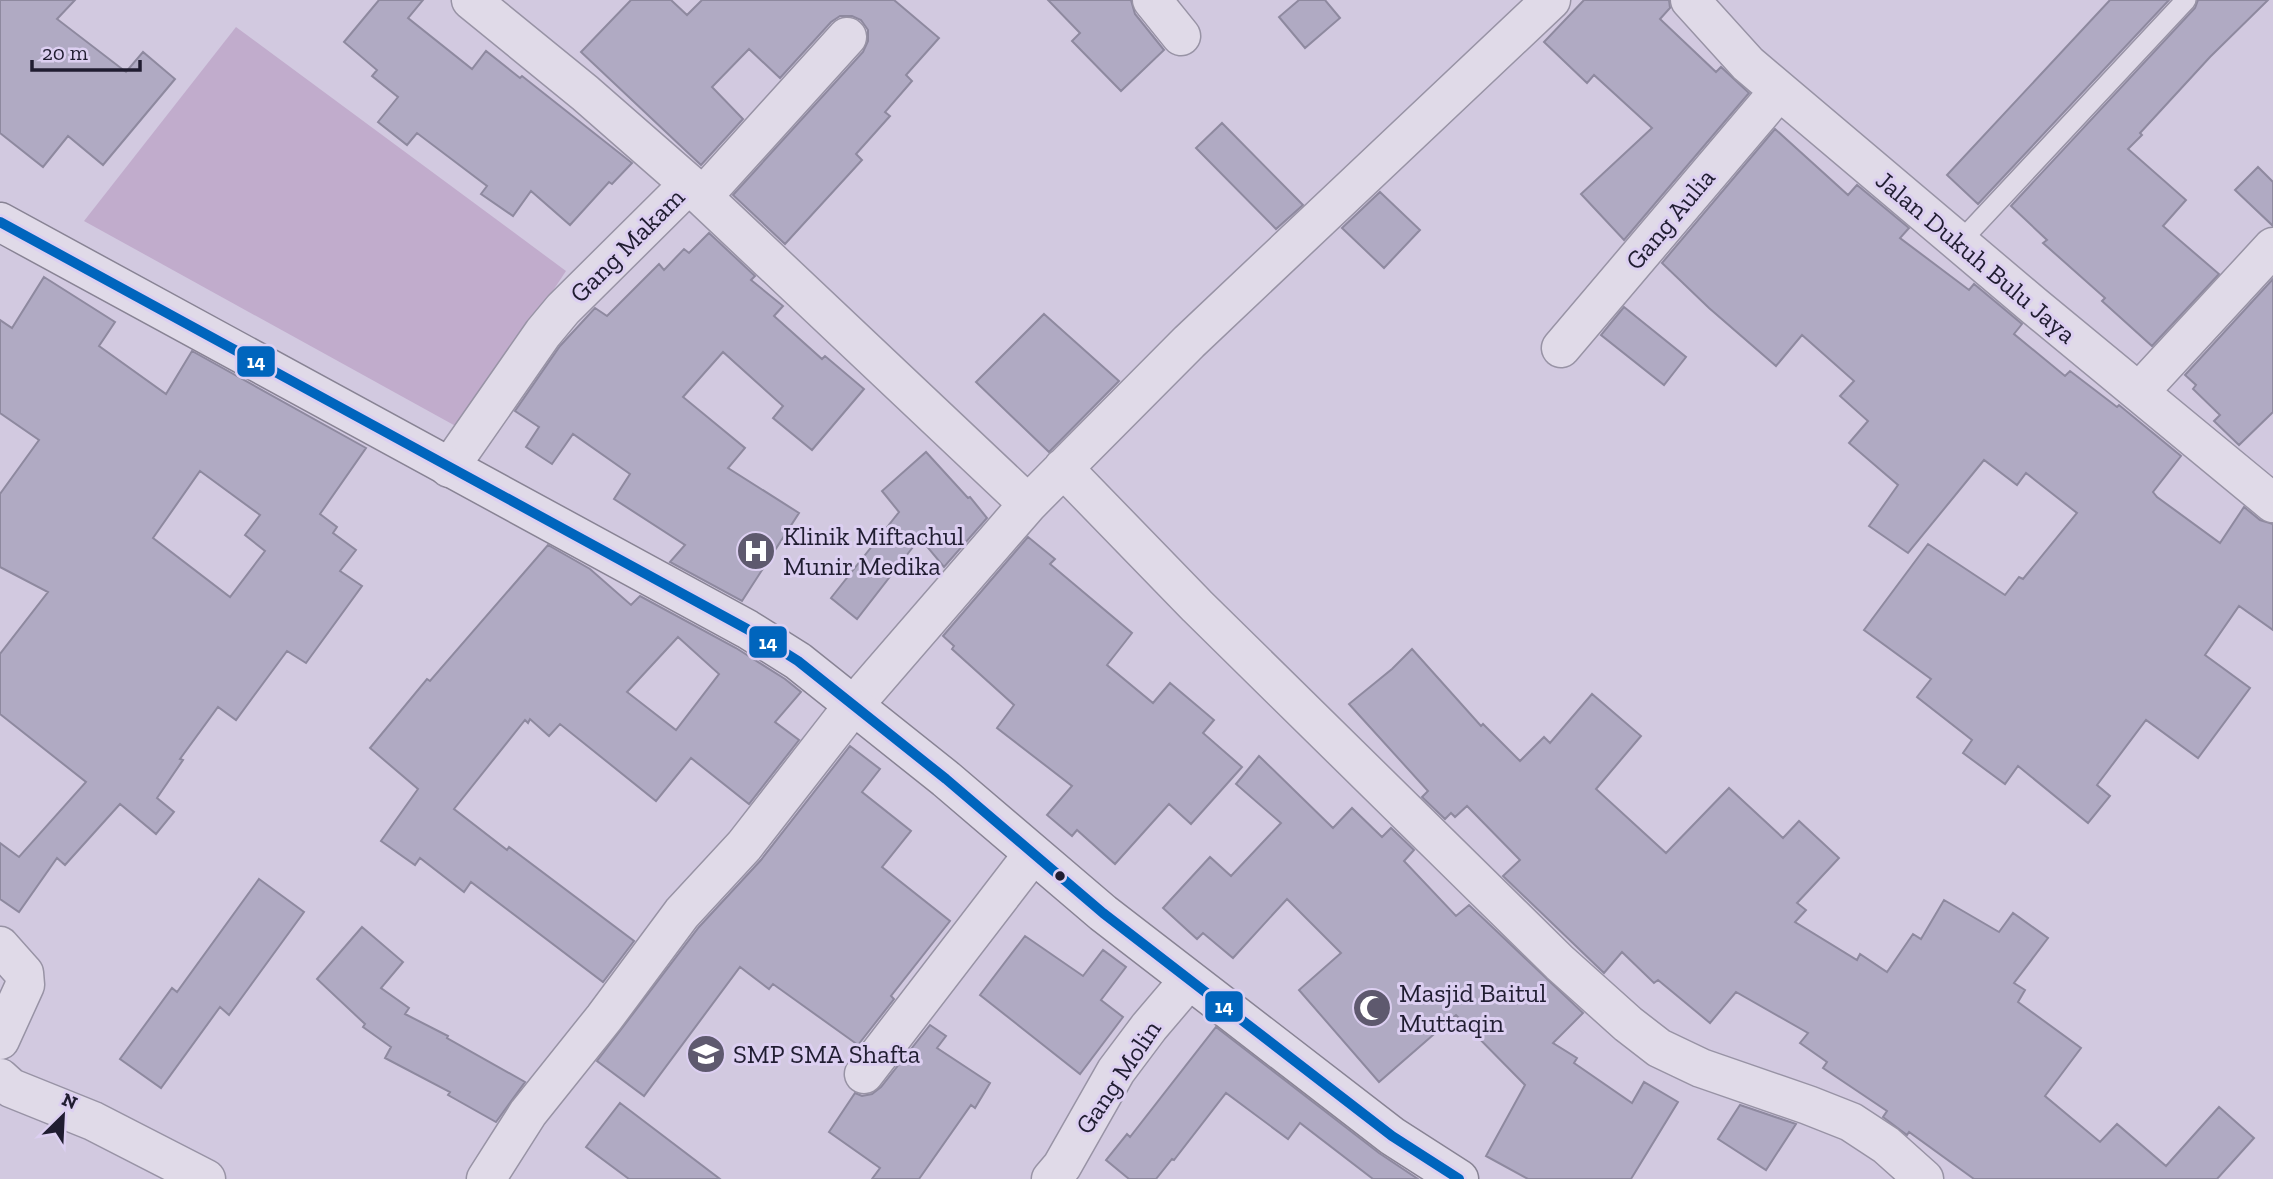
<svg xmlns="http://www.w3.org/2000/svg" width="2273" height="1179" font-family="'Zilla Slab',serif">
  <rect width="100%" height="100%" fill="#d2c9e0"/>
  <!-- cemetery -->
  <path fill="#c1accc" d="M 236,27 L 566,271 L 461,429 L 84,221 Z"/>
  <!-- building -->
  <path fill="#b0aac3" stroke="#8e899f" stroke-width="2" fill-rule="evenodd" d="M 0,0 L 75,0 L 57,19 L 126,72 L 143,52 L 175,79 L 103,165 L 68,136 L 43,167 L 0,133 Z
    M 379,0 L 423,0 L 408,18 L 472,69 L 486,51 L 520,78 L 522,76 L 632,163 L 612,184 L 609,182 L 570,225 L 531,191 L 513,216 L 481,194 L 487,186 L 417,133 L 407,145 L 378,122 L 398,97 L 372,76 L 377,70 L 344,42 Z
    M 631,0 L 671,0 L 687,15 L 702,0 L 894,0 L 939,38 L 906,75 L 912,81 L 885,112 L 890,116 L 856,154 L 862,160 L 785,244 L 733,195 L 863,52 L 868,41 L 868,30 L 861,20 L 852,16 L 840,16 L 831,22 L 780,78 L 749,49 L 712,87 L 743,119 L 701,165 L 581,52 Z
    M 1048,0 L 1131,0 L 1135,14 L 1164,50 L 1121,91 L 1072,41 L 1080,33 Z
    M 1299,0 L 1325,0 L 1340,18 L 1305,48 L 1279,17 Z
    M 1584,0 L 1669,0 L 1670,8 L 1660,19 L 1716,72 L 1721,67 L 1749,93 L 1624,240 L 1581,194 L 1652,128 L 1594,75 L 1587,83 L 1544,42 Z
    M 2110,0 L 2169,0 L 1978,204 L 1947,175 Z
    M 2198,0 L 2268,0 L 2210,57 L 2140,133 L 2142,135 L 2128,149 L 2186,200 L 2163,226 L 2219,274 L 2152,346 L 2102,301 L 2105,298 L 2043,243 L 2047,240 L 2011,206 L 2195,8 Z
    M 1222,123 L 1303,205 L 1276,229 L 1196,148 Z
    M 1775,129 L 1848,195 L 1857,185 L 1909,228 L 1900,238 L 1969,290 L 1974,284 L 2022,324 L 2014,334 L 2065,376 L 2070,371 L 2117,407 L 2119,405 L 2181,456 L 2153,492 L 2157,497 L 2220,543 L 2244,507 L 2260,520 L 2273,524 L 2273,630 L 2239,606 L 2205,655 L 2250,688 L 2198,758 L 2146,720 L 2097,785 L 2110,796 L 2088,823 L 2018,766 L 2005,784 L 1963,753 L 1972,740 L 1917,697 L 1931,679 L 1864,630 L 1928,544 L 2005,595 L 2019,577 L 2023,579 L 2077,513 L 2026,473 L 2017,485 L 1984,460 L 1908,553 L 1869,526 L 1898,485 L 1849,443 L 1868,421 L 1840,396 L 1854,381 L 1802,335 L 1776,366 L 1709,308 L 1662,263 Z
    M 2258,167 L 2273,182 L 2273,226 L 2235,190 Z
    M 1380,192 L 1420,230 L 1384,268 L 1342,228 Z
    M 709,233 L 755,276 L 751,280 L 783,306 L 774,316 L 822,359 L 825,356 L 864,389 L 812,450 L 773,418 L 783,406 L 723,352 L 683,397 L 745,448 L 728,468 L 799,513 L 742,601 L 670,562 L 685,545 L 614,499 L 630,474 L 573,434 L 552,464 L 526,447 L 539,427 L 515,411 L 560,346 L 595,308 L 607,316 L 659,264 L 664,270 L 684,249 L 689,253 Z
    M 44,277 L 115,322 L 99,346 L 166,394 L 192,351 L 366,448 L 320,514 L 337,527 L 333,533 L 356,550 L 340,571 L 362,586 L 306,663 L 287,651 L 236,720 L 218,707 L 180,759 L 183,760 L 157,798 L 174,812 L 156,834 L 120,804 L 65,865 L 57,858 L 19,912 L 0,899 L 0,843 L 19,857 L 86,782 L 0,714 L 0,654 L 48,592 L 0,567 L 0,494 L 39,440 L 0,413 L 0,320 L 12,328 ZM 200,471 L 260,515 L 245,535 L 265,551 L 230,597 L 153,538 Z
    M 2273,279 L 2273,412 L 2239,445 L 2214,421 L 2220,415 L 2193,389 L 2196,385 L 2185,375 Z
    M 1624,307 L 1686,357 L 1664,385 L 1601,335 Z
    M 1044,314 L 1119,381 L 1049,452 L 976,382 Z
    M 926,452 L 968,498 L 970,497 L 987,518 L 944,567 L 920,538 L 857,619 L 831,598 L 899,512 L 882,491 Z
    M 1028,537 L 1055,559 L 1050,564 L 1132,633 L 1107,665 L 1153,703 L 1170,683 L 1214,720 L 1203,733 L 1242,767 L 1191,824 L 1169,804 L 1115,864 L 1077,830 L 1072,836 L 1047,815 L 1072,786 L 997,728 L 1014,705 L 952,649 L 954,646 L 943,636 Z
    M 548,545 L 590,569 L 631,605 L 640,596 L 736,648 L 785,679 L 801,692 L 775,722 L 799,740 L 749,804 L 691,758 L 656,801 L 560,724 L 549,736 L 530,719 L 528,723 L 525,720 L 454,809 L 507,850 L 509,847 L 634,941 L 603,982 L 471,882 L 464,892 L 420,858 L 415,865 L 381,841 L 418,789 L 370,748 L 427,679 L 430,681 ZM 678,637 L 719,674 L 676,730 L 627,692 Z
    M 1412,649 L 1481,726 L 1483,724 L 1520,761 L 1544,737 L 1550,743 L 1592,694 L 1641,736 L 1596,789 L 1666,853 L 1729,788 L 1783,838 L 1799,821 L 1839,858 L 1797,903 L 1806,910 L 1795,922 L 1857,960 L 1860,954 L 1887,972 L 1913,934 L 1921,939 L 1944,900 L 1999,932 L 2013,913 L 2048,938 L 2014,983 L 2025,990 L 2018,1002 L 2081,1048 L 2045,1096 L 2100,1142 L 2117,1124 L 2166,1166 L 2219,1107 L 2254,1138 L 2217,1179 L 1974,1179 L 1909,1132 L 1907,1135 L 1883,1117 L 1887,1111 L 1823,1068 L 1827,1062 L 1800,1043 L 1808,1033 L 1736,992 L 1710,1023 L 1658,980 L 1654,983 L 1622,952 L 1604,973 L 1503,876 L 1520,860 L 1467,806 L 1455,817 L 1451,813 L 1445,819 L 1422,797 L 1428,791 L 1349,704 L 1392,669 Z
    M 850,746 L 880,769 L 862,792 L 911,831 L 882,867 L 950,921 L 891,996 L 894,999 L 858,1045 L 773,984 L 769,989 L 740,967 L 644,1096 L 597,1061 L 699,927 L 761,860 Z
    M 1259,756 L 1333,828 L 1352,808 L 1382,837 L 1391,828 L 1414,850 L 1404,861 L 1456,916 L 1469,905 L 1583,1013 L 1553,1043 L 1577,1058 L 1574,1063 L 1632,1103 L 1644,1082 L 1678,1102 L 1631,1179 L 1528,1179 L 1486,1156 L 1525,1085 L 1456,1015 L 1379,1082 L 1299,990 L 1341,953 L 1287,899 L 1233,958 L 1203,933 L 1197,939 L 1163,908 L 1210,857 L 1231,876 L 1281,823 L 1236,784 Z
    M 259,879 L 304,912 L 229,1015 L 220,1007 L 161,1088 L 120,1059 L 172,988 L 177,992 Z
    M 362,927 L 403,962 L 381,988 L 409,1008 L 405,1014 L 448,1036 L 447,1038 L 525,1082 L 496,1122 L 448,1095 L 450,1092 L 385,1058 L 391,1047 L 363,1027 L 365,1024 L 317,979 Z
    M 1025,936 L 1083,976 L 1103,950 L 1126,967 L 1101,1000 L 1123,1017 L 1080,1074 L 980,995 Z
    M 930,1025 L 946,1036 L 937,1048 L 990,1083 L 975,1108 L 971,1105 L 919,1179 L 872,1179 L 880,1168 L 829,1132 L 855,1093 L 862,1096 L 872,1094 L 881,1087 Z
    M 1216,1027 L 1379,1153 L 1418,1179 L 1373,1179 L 1300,1123 L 1288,1139 L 1226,1093 L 1174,1160 L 1172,1159 L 1156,1179 L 1129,1179 L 1106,1160 L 1127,1134 L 1130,1137 Z
    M 620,1103 L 720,1179 L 629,1179 L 586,1147 Z
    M 1740,1105 L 1796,1124 L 1766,1170 L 1718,1139 Z"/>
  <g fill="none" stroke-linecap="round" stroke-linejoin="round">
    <defs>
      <path id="lane" d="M 1959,243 L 2186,0"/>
      <path id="street" d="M 471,0 L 585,93 L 689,184 L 1028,504
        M 1152,0 L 1181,36
        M 1690,0 L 1748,64 L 2033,305 L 2273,503
        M 703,196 L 847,37
        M 1561,348 L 1779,91
        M 2139,392 L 2273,247
        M 449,468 L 543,333 L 563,309 L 689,184
        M 1063,468 L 1197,606 L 1560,963 L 1628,1024 L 1659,1048 L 1701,1068 L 1808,1105 L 1851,1122 L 1886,1145 L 1924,1179
        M 0,946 L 24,973 L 25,985 L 0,1040
        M 864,1074 L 1033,854
        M 0,1078 L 11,1088 L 93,1121 L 206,1179
        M 486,1179 L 528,1113 L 604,1018 L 682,913 L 744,846 L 853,706 L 1028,504 L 1189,342 L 1551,0
        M 1051,1179 L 1062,1166 L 1116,1071 L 1149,1027 L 1189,980"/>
      <path id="secondary" d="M 0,222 L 747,629 L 798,661 L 946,779 L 1103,913 L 1392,1136 L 1459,1179"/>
    </defs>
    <!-- lane casing -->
    <use href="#lane" stroke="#9893a5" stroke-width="22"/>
    <!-- street casing -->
    <use href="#street" stroke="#9893a5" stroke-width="41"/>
    <!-- secondary casing -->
    <use href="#secondary" stroke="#888394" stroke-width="41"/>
    <!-- lane -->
    <use href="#lane" stroke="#e0dae8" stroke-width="19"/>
    <!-- street -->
    <use href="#street" stroke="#e0dae8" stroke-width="38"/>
    <!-- secondary -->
    <use href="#secondary" stroke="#e0dae8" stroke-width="38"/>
    <defs>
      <path id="bus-1" d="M 0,222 L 747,629 L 798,661 L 946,779 L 1103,913 L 1392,1136 L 1459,1179"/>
    </defs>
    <!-- bus-1 casing -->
    <use href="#bus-1" stroke="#dccff1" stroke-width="16"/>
    <!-- bus-1 -->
    <use href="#bus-1" stroke="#0065bd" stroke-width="10"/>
  </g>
  <!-- icons -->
  <defs>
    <symbol id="hospital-disc" viewBox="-11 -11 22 22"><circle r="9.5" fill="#5e596e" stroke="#dccff1"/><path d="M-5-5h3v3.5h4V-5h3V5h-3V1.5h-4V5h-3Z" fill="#fff"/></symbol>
    <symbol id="mosque-disc" viewBox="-11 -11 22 22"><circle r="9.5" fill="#5e596e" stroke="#dccff1"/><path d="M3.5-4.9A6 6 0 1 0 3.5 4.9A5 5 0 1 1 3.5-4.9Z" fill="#fff"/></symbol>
    <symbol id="school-disc" viewBox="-11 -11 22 22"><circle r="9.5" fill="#5e596e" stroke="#dccff1"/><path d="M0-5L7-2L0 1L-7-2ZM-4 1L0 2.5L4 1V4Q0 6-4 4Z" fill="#fff"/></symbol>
  </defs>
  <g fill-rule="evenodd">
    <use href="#hospital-disc" x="734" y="529" width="44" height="44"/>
    <use href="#mosque-disc" x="1350" y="986" width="44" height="44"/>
    <use href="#school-disc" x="684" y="1032" width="44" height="44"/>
  </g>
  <!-- markers -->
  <circle fill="#201d31" stroke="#dccff1" stroke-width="2.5" cx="1060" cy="876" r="6"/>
  <g text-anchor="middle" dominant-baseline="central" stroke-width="6" stroke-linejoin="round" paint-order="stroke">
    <!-- street labels -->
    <g font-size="26" fill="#201d31" stroke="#dccff1">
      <text transform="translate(1670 219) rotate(-50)">Gang Aulia</text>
      <text transform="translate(627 245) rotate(-45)">Gang Makam</text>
      <text transform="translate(1976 257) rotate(40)">Jalan Dukuh Bulu Jaya</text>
      <text transform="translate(1118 1077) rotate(-56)">Gang Molin</text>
    </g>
    <!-- poi labels -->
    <g font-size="26" fill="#201d31" stroke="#dccff1" text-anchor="start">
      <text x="783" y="536">Klinik Miftachul<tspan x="783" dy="30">Munir Medika</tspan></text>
      <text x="1399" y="993">Masjid Baitul<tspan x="1399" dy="30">Muttaqin</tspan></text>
      <text x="733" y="1054">SMP SMA Shafta</text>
    </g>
  </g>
  <g stroke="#dccff1" stroke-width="2.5">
    <rect x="236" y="345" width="40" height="33" rx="7" fill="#0065bd"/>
    <rect x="748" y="625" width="40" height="34" rx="7" fill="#0065bd"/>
    <rect x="1204" y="990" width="40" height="33" rx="7" fill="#0065bd"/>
  </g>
  <g font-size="19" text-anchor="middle" font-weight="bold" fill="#fff">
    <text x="256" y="368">14</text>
    <text x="768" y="649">14</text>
    <text x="1224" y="1013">14</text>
  </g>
  <!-- north arrow -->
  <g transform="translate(63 1116) rotate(24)" stroke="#dccff1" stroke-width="5" paint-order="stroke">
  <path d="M0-5L12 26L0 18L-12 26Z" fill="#201d31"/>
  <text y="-10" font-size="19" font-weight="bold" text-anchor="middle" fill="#201d31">N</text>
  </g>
  <!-- scale -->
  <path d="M32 60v10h108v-10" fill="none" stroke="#201d31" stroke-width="3.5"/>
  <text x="42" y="60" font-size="21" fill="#201d31" stroke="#dccff1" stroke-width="5" paint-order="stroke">20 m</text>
</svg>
